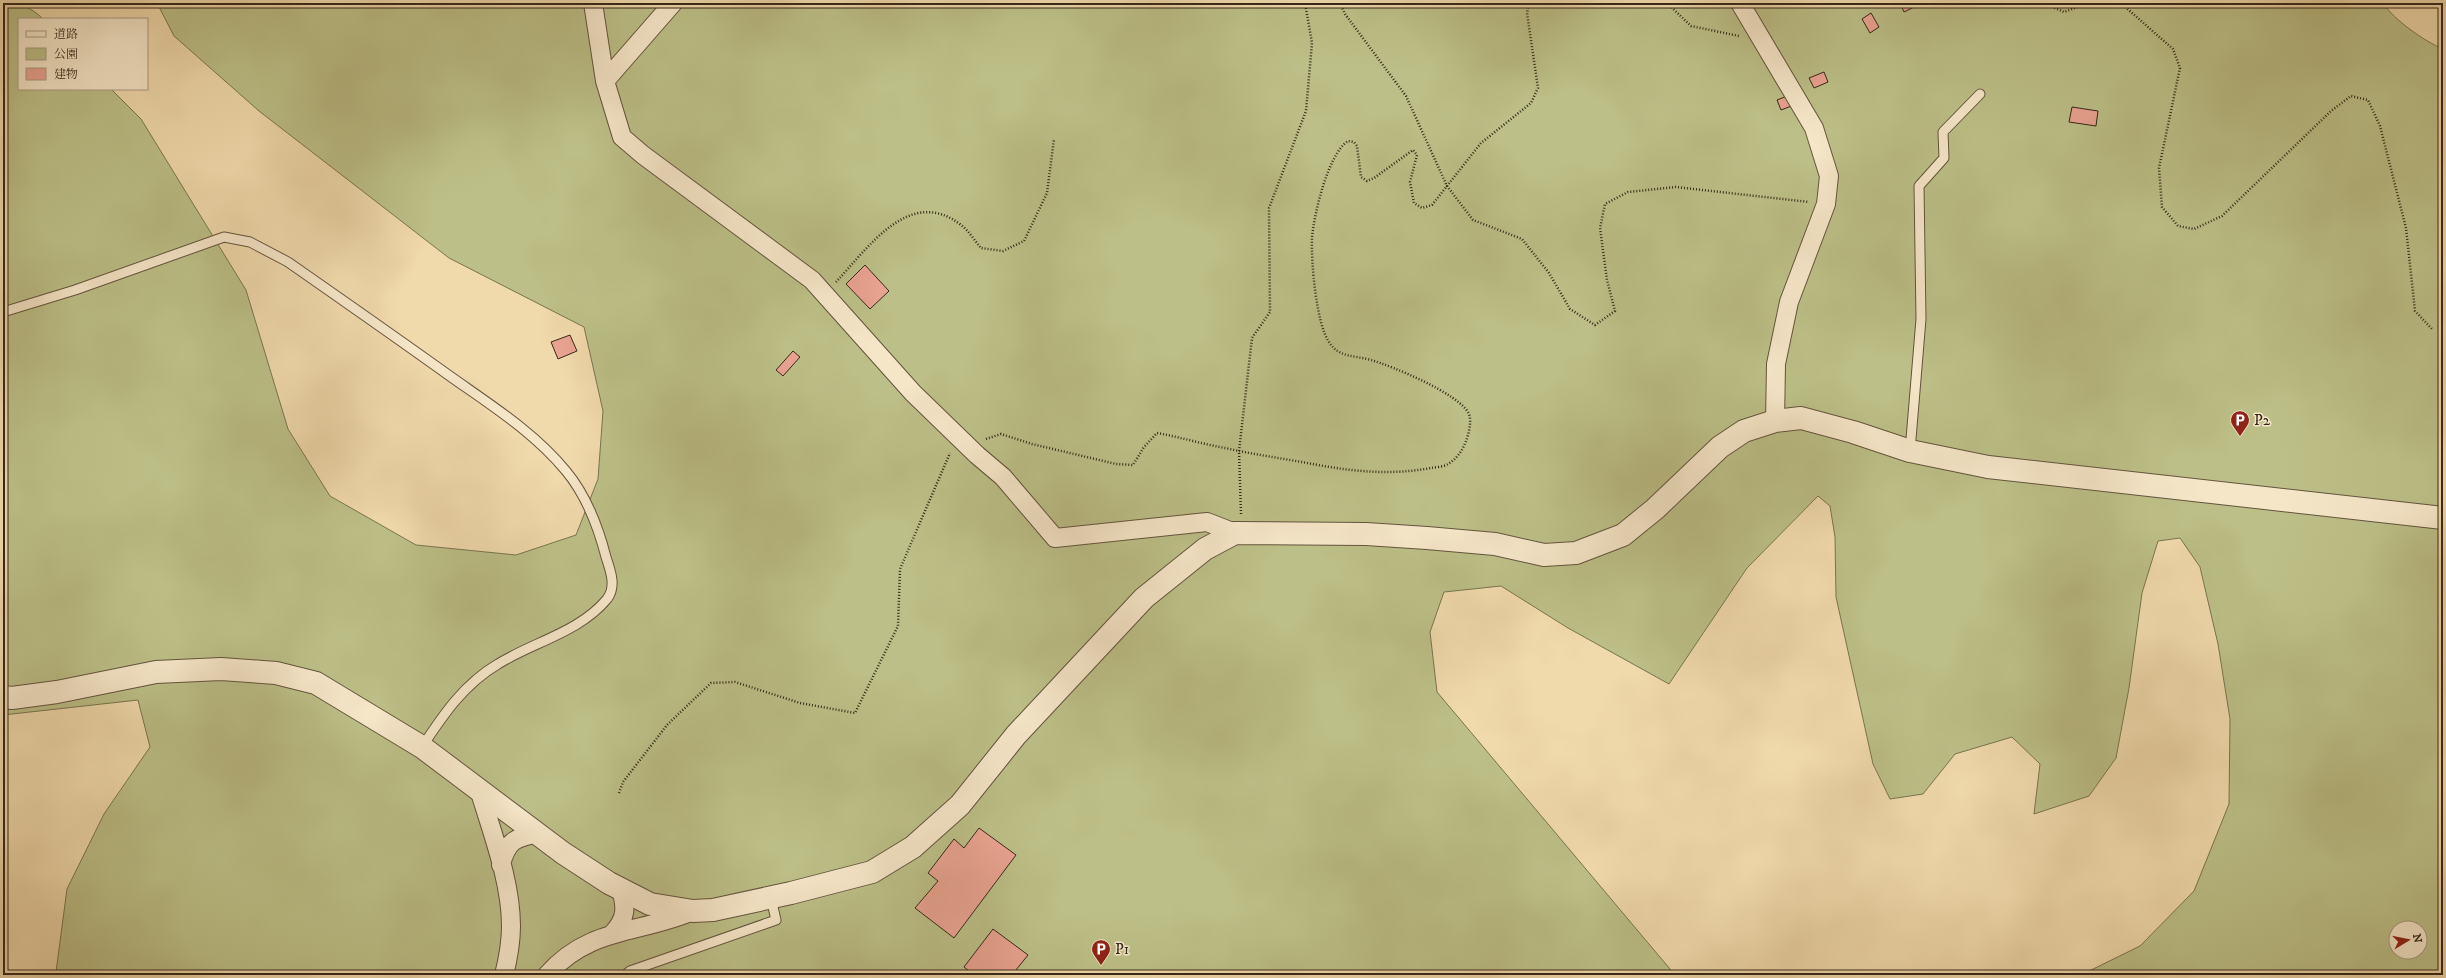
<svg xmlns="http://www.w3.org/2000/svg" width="2446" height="978" font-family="'IM FELL DW Pica','Noto Serif JP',serif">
  <rect width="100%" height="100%" fill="#f0d9ab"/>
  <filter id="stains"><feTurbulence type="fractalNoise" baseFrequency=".005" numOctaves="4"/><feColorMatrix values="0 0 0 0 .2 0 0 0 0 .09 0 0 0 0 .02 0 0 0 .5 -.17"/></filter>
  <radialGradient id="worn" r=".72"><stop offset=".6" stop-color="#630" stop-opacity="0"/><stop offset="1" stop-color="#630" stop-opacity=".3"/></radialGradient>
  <!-- green -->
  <path fill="#bcbf87" stroke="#797450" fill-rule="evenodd" d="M 3,3 C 20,3 31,7 43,19 L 19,19 L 19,89 L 111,89 L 141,119 L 246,290 L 288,429 L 330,496 L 416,545 L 516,555 L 576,535 L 598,479 L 603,411 L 584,327 L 449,258 L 259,111 L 174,36 L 157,3 L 2383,3 C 2394,20 2424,41 2443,49 L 2443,975 L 2081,975 L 2140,946 L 2194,891 L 2229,804 L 2230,719 L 2218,644 L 2200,567 L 2180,538 L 2158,541 L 2142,593 L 2129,688 L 2116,758 L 2089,796 L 2034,814 L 2040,764 L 2012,737 L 1955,754 L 1923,794 L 1890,799 L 1873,764 L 1836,597 L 1835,537 L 1830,506 L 1818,496 L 1747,568 L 1669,684 L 1568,628 L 1501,586 L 1444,592 L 1430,632 L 1437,692 L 1675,975 L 54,975 L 56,972 L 67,889 L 104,814 L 150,747 L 138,700 L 3,715 ZM 2396,928 L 2420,928 L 2420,952 L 2396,952 Z"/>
  <!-- building -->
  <path fill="#e9a391" stroke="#362819" d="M 1900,3 L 1912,3 L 1914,7 L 1904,12 Z
    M 1871,13 L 1879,27 L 1870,33 L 1862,19 Z
    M 1824,72 L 1828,82 L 1814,88 L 1809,78 Z
    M 1790,95 L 1794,105 L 1781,110 L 1777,100 Z
    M 2072,107 L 2098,111 L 2096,126 L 2069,122 Z
    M 865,265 L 889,291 L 870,309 L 846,284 Z
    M 570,335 L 577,351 L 558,359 L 551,342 Z
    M 793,351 L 800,357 L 783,376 L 776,370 Z
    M 979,828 L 1016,855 L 954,938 L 915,908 L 938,881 L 928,873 L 954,839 L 964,848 Z
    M 993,929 L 1028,955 L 1012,975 L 974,975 L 964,967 Z"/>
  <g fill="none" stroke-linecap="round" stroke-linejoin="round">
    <defs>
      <path id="service" d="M 3,312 L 75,290 L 224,237 L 250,242 L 288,262 C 341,299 394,336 447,374 C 489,404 533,431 566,471 C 586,495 598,526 606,557 C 610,570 617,586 607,599 C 580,632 533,642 498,664 C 464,684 443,715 422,747
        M 1910,451 L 1921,319 L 1919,186 L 1944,158 L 1943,132 L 1980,94
        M 625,975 L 630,971 L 776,920 L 771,898"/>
      <path id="minor" d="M 593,3 L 605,81 L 622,137 L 643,155 L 812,280 L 913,393 L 977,455 L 1003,477 L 1055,538 L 1207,522 L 1235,533
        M 1740,3 L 1814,128 L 1829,176 L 1826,204 L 1789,302 L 1776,364 L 1775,421
        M 605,81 L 673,3
        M 479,789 C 492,833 511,881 511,926 C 511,943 508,959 504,975
        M 501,865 C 507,840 515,838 539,833
        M 613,933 C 627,918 626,907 621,889
        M 547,975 C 589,927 639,934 693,911"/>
      <path id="tertiary" d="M 3,697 L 12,698 L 57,692 L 156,672 L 221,669 L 276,673 L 316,683 L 422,747 L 563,853 L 609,883 L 650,904 L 693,911 L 713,910 L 791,893 L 872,872 L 913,847 L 960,805 L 1016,735 L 1144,598 L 1205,549 L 1235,533 L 1366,534 L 1427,538 L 1495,544 L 1544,555 L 1576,553 L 1623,535 L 1655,509 L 1720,447 L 1744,431 L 1775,421 L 1801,418 L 1853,432 L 1910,451 L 1988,467 L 2443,518"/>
    </defs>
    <!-- service casing -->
    <use href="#service" stroke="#64543e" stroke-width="11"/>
    <!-- minor casing -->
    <use href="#minor" stroke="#64543e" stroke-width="20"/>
    <!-- tertiary casing -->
    <use href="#tertiary" stroke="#64543e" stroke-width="24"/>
    <!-- path -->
    <path stroke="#362819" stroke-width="2.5" stroke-dasharray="1 2" stroke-linecap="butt" d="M 1340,3 L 1345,14 L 1406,96 L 1447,186 L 1473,220 L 1522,239 L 1549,273 L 1570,309 L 1595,325 L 1615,311 L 1607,280 L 1600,228 L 1605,204 L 1628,192 L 1676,187 L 1809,202
      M 1667,3 L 1691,26 L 1739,36
      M 2048,3 L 2048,5 L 2064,12 L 2088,3
      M 2114,3 L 2123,5 L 2173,49 L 2180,68 L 2159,168 L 2162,207 L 2178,226 L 2194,229 L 2222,216 L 2331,111 L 2351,96 L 2368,100 L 2380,126 L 2406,228 L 2415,311 L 2433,330
      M 836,282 C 868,248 910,185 961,225 C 969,231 975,241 981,248 L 1003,251 L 1024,241 L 1047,193 L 1054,139
      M 986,439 L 1001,434 L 1032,444 L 1116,464 L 1133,465 L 1144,447 L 1157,433 C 1180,437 1202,444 1225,448 C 1256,455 1287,459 1318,465 C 1357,472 1392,475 1431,468 C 1436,467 1444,467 1448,464 C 1460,457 1466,444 1469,431 C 1470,425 1471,420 1469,414 C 1460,394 1392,366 1371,360 C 1354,355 1339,358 1329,342 C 1316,323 1311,261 1312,238 C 1314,214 1328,154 1348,141 L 1354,142 L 1357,146 L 1361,177 L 1367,181 L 1374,178 L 1413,150 L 1417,155 L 1410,182 L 1414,203 L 1422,208 L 1432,205 L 1481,143 L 1531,103 L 1538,88 L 1527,13 L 1529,3
      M 1241,514 L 1239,451 L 1252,338 L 1270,312 L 1269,208 L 1306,111 L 1312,43 L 1305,3
      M 619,793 L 623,782 L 667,725 L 711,683 L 735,682 L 800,703 L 855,713 L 898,626 L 900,569 L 950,453"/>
    <!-- service -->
    <use href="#service" stroke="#f5e6c8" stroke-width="9"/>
    <!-- minor -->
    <use href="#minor" stroke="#f5e6c8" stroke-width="18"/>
    <!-- tertiary -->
    <use href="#tertiary" stroke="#f5e6c8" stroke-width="22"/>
  </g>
  <!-- icons -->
  <defs>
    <symbol id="parking-pin" viewBox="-11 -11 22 30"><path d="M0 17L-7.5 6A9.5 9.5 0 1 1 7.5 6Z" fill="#8f2418" stroke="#f5e6c8"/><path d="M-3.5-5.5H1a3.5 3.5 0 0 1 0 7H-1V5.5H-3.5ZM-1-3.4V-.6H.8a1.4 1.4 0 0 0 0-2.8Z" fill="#fff"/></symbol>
  </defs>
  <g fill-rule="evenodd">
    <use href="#parking-pin" x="2229" y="409" width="22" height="30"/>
    <use href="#parking-pin" x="1090" y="938" width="22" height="30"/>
  </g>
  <g text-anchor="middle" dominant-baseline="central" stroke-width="3" stroke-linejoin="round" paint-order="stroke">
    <!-- poi labels -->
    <g font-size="15" fill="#362819" stroke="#f5e6c8" text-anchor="start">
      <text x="2254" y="420">P2</text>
      <text x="1115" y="949">P1</text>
    </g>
  </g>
  <!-- margin -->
  <rect width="2446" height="978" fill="none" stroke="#f0d9ab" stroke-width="16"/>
  <rect x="4" y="4" width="2438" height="970" fill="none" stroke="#362819" stroke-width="2"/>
  <rect x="8" y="8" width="2430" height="962" fill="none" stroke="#362819"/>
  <!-- legend -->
  <rect x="18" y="18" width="130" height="72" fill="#f5e6c8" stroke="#a99a82"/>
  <rect x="26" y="31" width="20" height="6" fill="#f5e6c8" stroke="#a99a82"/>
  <text x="54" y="38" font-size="12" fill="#362819">道路</text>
  <rect x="26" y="48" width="20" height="12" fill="#bcbf87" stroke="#a99a82"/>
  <text x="54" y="58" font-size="12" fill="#362819">公園</text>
  <rect x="26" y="68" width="20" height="12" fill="#e9a391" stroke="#a99a82"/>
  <text x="54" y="78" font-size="12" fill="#362819">建物</text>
  <!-- north arrow -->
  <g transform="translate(2408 940) rotate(80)"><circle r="19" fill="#f5e6c8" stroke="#a99a82"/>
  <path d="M0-3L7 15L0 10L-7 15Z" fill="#8f2418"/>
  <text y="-6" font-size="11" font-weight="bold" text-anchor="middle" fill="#362819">N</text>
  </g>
  <rect width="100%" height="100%" filter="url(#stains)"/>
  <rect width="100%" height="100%" fill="url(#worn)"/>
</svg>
